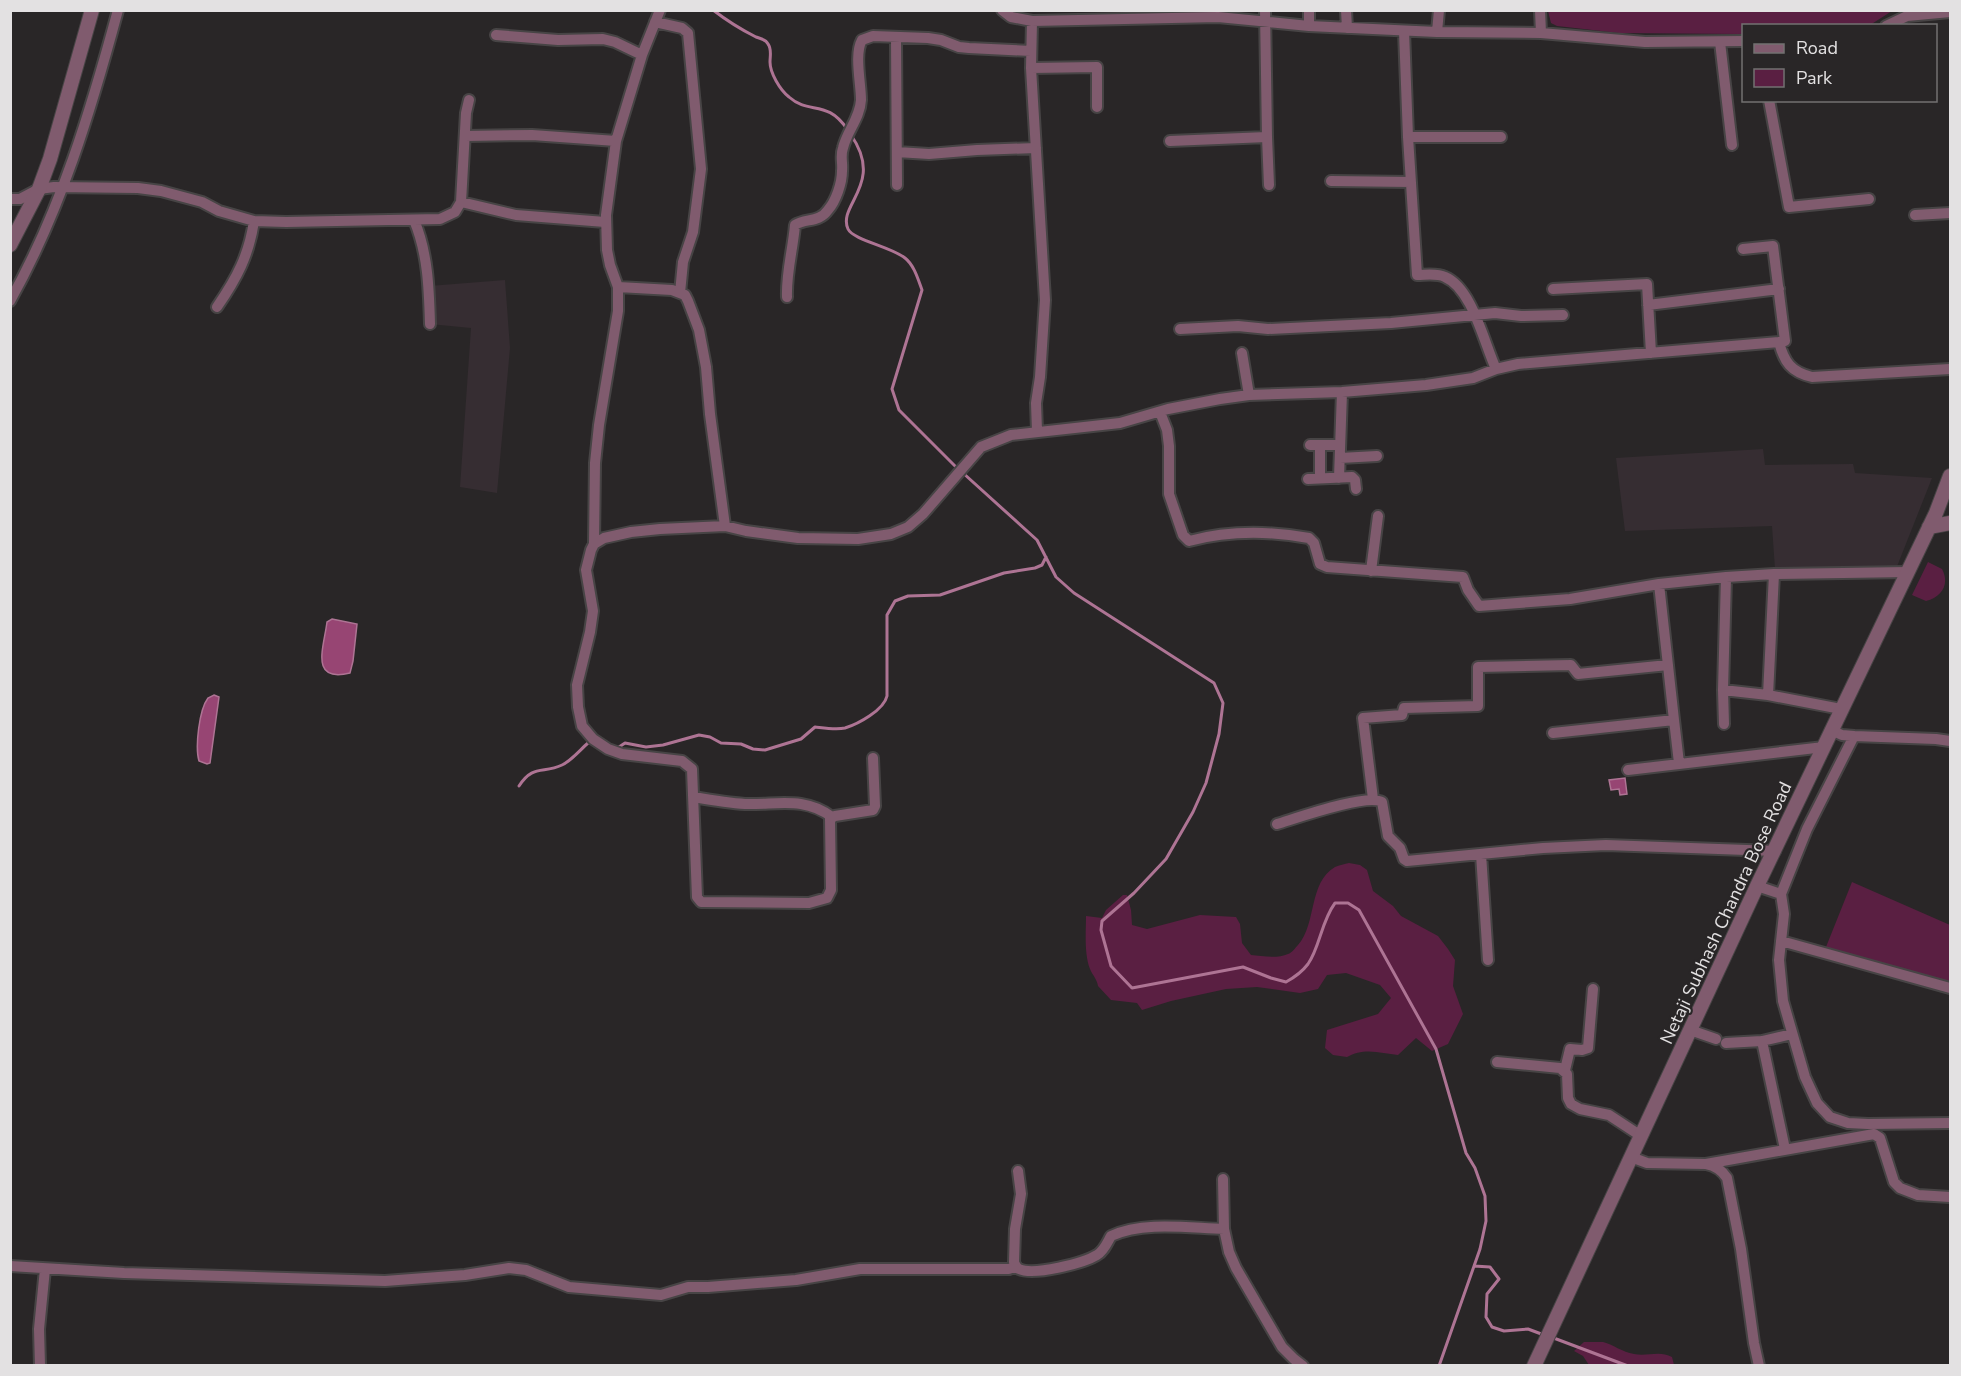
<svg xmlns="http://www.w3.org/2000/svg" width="1961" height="1376" font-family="'Nunito Sans',sans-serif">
  <rect width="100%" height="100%" fill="#292627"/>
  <!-- built -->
  <path fill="#362d32" d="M 505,280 L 510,348 L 497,493 L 460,487 L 471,328 L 430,324 L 429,286 Z
    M 1763,449 L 1765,465 L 1853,464 L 1855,473 L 1932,478 L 1896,569 L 1775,569 L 1772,526 L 1625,531 L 1616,458 Z"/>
  <!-- green -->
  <path fill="#5a1f42" d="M 1548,11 L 1548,10 L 1892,11 L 1870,25 L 1744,26 L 1743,34 L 1741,34 L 1619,33 L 1557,26 L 1551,23 Z
    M 1928,562 L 1942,569 C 1950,584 1942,597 1926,601 L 1912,595 Z
    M 1349,863 L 1360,865 L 1367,870 L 1373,891 L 1393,906 L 1401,916 L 1438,936 L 1448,949 L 1455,960 L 1453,986 L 1463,1014 L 1448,1044 L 1432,1051 L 1416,1038 L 1398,1055 C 1382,1053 1363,1047 1347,1057 L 1333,1055 L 1325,1048 L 1327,1030 L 1378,1014 L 1391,998 L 1380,985 L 1346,973 L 1327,975 L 1318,989 L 1300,993 L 1257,987 L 1226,989 L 1171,1001 L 1142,1010 L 1137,1003 L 1111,1000 L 1098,986 C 1097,979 1093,976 1090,969 C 1084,953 1086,933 1086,916 L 1102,918 L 1106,910 L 1123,895 L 1127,895 L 1131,910 L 1132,925 L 1147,929 L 1200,915 L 1236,917 L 1240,924 L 1242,943 L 1251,955 C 1262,956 1277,959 1288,954 C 1292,953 1295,948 1298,945 C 1317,923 1308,883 1335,867 C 1339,865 1345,864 1349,863 Z
    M 1852,882 L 1950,925 L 1950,982 L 1826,947 Z
    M 1603,1342 C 1614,1345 1622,1352 1634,1354 C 1647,1357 1659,1350 1672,1357 L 1674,1365 L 1589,1365 L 1583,1356 L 1574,1351 L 1584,1342 Z"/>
  <!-- water -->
  <path fill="#974573" stroke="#ae7494" stroke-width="1.5" d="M 332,619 L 357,624 L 353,661 L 350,673 C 309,683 324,647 327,622 Z
    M 214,695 L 219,697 L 210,763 L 207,764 L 199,761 C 195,747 199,710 208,698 Z
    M 1625,778 L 1627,794 L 1620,795 L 1619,789 L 1611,790 L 1609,780 Z"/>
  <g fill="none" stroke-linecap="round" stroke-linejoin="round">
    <!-- stream -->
    <path stroke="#ae7494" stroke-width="3" d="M 713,10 C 726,20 742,30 756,37 C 761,39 766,39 768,44 C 772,49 770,56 770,62 C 770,73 780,90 789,97 C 809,115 827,99 847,129
      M 851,135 C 885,184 837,205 848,229 C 853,240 892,247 905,258 C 914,265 918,279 922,290 L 892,389 L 899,410 L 958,469
      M 963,473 L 1037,540 L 1056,577 L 1074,593 L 1214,683 L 1223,703 L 1219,734 L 1206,783 L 1193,812 L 1166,859 L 1134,893 L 1102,921 L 1101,930 L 1111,966 L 1132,988 L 1243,967 L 1271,978 L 1286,982 C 1295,977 1302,972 1308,964 C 1320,947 1321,922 1335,903 L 1348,903 L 1359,910 L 1436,1049 L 1466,1153 L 1475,1168 L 1485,1196 L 1486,1221 L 1480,1249 L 1439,1366
      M 616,749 L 625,743 L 646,747 L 663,745 L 699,735 L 710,737 L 721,743 L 741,744 L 753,749 L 765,750 L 801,739 L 815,727 C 824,728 836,730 845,728 C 858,724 884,710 887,696 L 887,615 L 895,601 L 908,596 L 940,595 L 1004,573 L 1035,568 L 1042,565 L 1046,557
      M 519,786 C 533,764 543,774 562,765 C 571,761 580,750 588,743 L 591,743
      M 1474,1266 L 1490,1267 L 1499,1279 L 1487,1294 L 1486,1317 L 1492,1327 L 1504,1331 L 1528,1329 L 1544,1335
      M 1551,1337 L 1628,1366"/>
    <defs>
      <path id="minor" d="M 1002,10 L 1011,17 L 1032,21 L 1218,17 L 1309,26 L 1437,32 L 1541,33 L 1645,42 L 1744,41
        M 1265,10 L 1267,137 L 1269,185
        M 1346,10 L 1347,28
        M 1540,10 L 1541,33
        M 1032,21 L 1031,68 L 1045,300 L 1040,377 L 1036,403 L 1037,431
        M 655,22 L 682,28 L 688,33 L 701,169 L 693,232 L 683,262 L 680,293
        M 1309,26 L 1309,10
        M 1886,26 L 1907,16 L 1950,12
        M 1404,31 L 1408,137 L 1417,275 C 1426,275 1437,273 1445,277 C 1472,288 1484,343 1496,369
        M 1437,32 L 1439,10
        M 496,35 L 558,40 L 603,39 L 615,42 L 642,55
        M 896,38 L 897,185
        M 1720,42 L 1732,145
        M 1031,68 L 1097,67 L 1097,107
        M 1769,100 L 1789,207 L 1869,199
        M 465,136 L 532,135 L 616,141
        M 1408,137 L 1501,137
        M 1170,141 L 1267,137
        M 897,152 L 929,154 L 977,150 L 1036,148
        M 1331,181 L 1411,182
        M 10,199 L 20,199 L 39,189 L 54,187 L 138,188 L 161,191 L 202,202 L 219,211 L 254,221 L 286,222 L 440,219 L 455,212 L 461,202 L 466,113 L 469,100
        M 461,202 L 516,215 L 605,222
        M 1915,215 L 1950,213
        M 414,220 C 428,253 429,289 430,324
        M 1743,249 L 1773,246 L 1785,341 L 1779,342
        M 618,287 L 672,290 L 685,295 L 688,301 L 699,330 L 706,367 L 710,414 L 725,526
        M 1553,289 L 1647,284 L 1651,353
        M 787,297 C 786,273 793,249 795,225 C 806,218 819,223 828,210 C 836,201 842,183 842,171 C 843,163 840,156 843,148 C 847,131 860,118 861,100 C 861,83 854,54 862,40 L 873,36 L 928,38 L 941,40 L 959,47 L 969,48 L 1031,51
        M 10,301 C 61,210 91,110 118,10
        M 1648,305 L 1779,289
        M 217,307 C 237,278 249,255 254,221
        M 1180,329 L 1238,326 L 1268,329 L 1391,323 L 1495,313 L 1521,316 L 1563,315
        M 1242,353 L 1249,395
        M 1160,412 L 1167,430 L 1169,446 L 1169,494 L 1183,535 L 1189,541 C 1227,531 1270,531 1309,538 L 1314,543 L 1320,564 L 1327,567 L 1463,577 L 1468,590 L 1479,606 L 1570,599 L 1659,584 L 1726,577 L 1774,574 L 1908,572
        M 1310,445 L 1340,445
        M 1340,458 L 1377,456
        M 1320,478 L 1320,445
        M 1339,478 L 1342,392
        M 1308,479 L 1352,477 L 1355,480 L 1356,489
        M 594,544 L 595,463 L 599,425 L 618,311 L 618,287 L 610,265 L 607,250 L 606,215 L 616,141 L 642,55 L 660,10
        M 1371,571 L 1378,516
        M 1726,577 L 1723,690 L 1768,695 L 1841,709
        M 1723,690 L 1724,724
        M 1768,695 L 1774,574
        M 1674,720 L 1679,763
        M 1831,730 L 1842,735 L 1854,736
        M 1553,733 L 1674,720 L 1659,584
        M 1950,741 L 1936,739 L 1854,736 L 1807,829 L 1781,894 L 1784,914 L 1779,960 L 1783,1001 L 1805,1077 L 1817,1103 L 1830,1117 L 1848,1123 L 1868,1124 L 1950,1123
        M 873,758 L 875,806 L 873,810 L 835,816 L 830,819 L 831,890 L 827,898 L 809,903 L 701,902 L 697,897 L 692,769 L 682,761 L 622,754 L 608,749 L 593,739 L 582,726 L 578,707 L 577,685 L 590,632 L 593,611 L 586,570 L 591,550 L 594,544 L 604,538 L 631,532 L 660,529 L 725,526 L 746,531 L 798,538 L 858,539 L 891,534 L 908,527 L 923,514 L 981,447 L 1011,435 L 1120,423 L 1168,409 L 1220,399 L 1249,395 L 1342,392 L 1426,385 L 1473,378 L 1496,369 L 1518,364 L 1779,342 C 1784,362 1791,372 1812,377 L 1950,369
        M 1628,770 L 1824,747
        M 694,797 C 711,800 728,803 745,804 C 777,805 804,796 832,817
        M 1373,799 L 1363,718 L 1402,715 L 1404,708 L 1478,706 L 1478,667 L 1571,665 L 1578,674 L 1668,665
        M 1277,824 C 1297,818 1367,793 1382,802 L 1388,836 L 1400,848 L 1404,859 L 1407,861 L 1543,848 L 1606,845 L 1775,851
        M 1481,854 L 1488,960
        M 1757,886 L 1781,894
        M 1781,941 L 1950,988
        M 1690,1030 L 1716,1039
        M 1762,1041 L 1785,1149
        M 1726,1043 L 1762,1041 L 1792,1034
        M 1497,1062 L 1560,1068 L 1567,1074 L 1568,1098 L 1571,1104 L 1580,1109 L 1609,1115 L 1641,1136
        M 1565,1070 L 1570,1049 L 1582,1050 L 1588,1048 L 1593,989
        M 1631,1157 L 1647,1163 L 1706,1164 L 1874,1134 L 1880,1138 L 1894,1182 L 1900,1188 L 1918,1195 L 1950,1197
        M 1706,1164 C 1716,1166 1722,1170 1727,1178 L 1741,1249 L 1754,1343 L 1759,1366
        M 1018,1171 L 1021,1194 L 1015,1229 L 1014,1262 C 1015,1265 1015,1267 1019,1269 C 1034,1276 1084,1263 1097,1255 C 1104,1251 1107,1243 1111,1236 C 1144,1221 1188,1228 1224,1229
        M 1223,1179 L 1224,1229 L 1229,1252 L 1236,1268 L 1282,1347 L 1294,1359 L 1303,1366
        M 10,1266 L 124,1273 L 385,1281 L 465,1275 L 509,1268 L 526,1270 L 569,1287 L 661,1295 L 688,1287 L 708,1287 L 796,1280 L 860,1269 L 1009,1269 L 1016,1266
        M 40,1366 L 39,1329 L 45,1269"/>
      <path id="tertiary" d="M 10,245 L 39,189 L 50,159 L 92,10
        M 1929,527 L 1950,523
        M 1534,1366 L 1757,886 L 1936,513 L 1950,476"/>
    </defs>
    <!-- minor casing -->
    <use href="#minor" stroke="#474445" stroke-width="14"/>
    <!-- tertiary casing -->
    <use href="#tertiary" stroke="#474445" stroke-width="16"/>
    <!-- minor -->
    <use href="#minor" stroke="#805b6e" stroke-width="10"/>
    <!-- tertiary -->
    <use href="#tertiary" stroke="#805b6e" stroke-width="14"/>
  </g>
  <g text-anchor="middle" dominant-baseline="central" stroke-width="4.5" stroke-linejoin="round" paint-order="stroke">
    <!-- street labels -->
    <g font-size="18" fill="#e3e1e2" stroke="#292627">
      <text transform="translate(1726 913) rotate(-65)">Netaji Subhash Chandra Bose Road</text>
    </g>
  </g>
  <!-- border -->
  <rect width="1961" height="1376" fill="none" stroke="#e3e1e2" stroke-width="24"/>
  <!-- legend -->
  <rect x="1742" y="24" width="195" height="78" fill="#292627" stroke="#737172" stroke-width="1.5"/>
  <rect x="1754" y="44" width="30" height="9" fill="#805b6e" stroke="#737172" stroke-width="1.5"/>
  <text x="1796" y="54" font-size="18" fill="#e3e1e2">Road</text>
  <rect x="1754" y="69" width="30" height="18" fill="#5a1f42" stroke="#737172" stroke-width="1.5"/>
  <text x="1796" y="84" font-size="18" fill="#e3e1e2">Park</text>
</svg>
